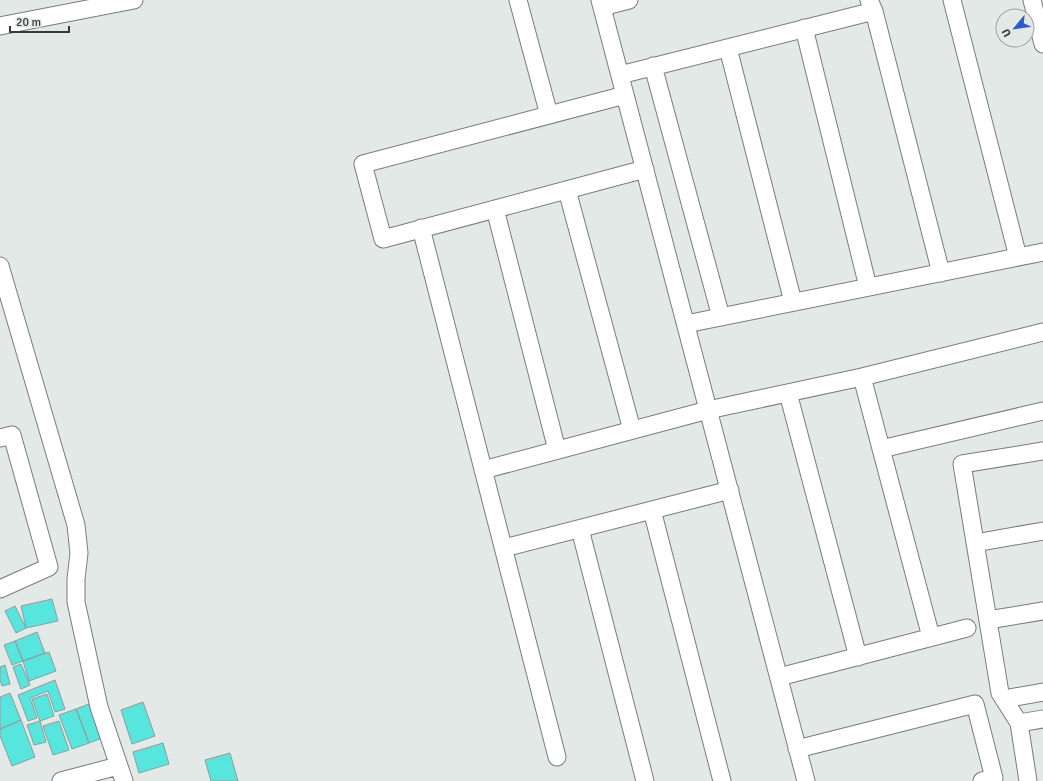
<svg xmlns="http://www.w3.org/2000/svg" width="1043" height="781" font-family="Signika,sans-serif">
  <rect width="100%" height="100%" fill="#e3e9e7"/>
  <!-- building -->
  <path fill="#57e6dd" stroke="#959a9a" d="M 52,599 L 58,621 L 26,628 L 21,606 Z
    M 15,606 L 26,628 L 16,633 L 5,611 Z
    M 37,632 L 45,653 L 23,661 L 15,641 Z
    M 15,641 L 23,661 L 12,665 L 4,645 Z
    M 49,652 L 56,671 L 29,681 L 23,661 Z
    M 21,664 L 30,685 L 21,689 L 13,667 Z
    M 5,665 L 10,684 L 2,686 L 0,680 L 0,667 Z
    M 55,680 L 65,709 L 55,712 L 48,691 L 30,698 L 37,718 L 28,721 L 18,695 Z
    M 10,693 L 21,720 L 0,729 L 0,697 Z
    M 47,694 L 54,716 L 40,721 L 32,699 Z
    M 143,702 L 155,736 L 132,744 L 121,710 Z
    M 89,704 L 102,738 L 89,743 L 76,709 Z
    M 76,709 L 89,743 L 72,749 L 59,715 Z
    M 21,720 L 35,757 L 12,766 L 0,736 L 0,729 Z
    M 40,721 L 46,742 L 34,745 L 27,725 Z
    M 59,721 L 69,750 L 53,755 L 43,726 Z
    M 163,743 L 169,764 L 139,773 L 133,752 Z
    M 230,753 L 238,781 L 211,781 L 205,760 Z"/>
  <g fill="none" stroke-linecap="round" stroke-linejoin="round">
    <defs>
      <path id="minor" d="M 518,0 L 549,115
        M 600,0 L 806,781
        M 869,0 L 874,11 L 941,273
        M 952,0 L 1018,257
        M 1032,0 L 1043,44
        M 602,7 L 629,0
        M 0,26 L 134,0
        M 804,28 L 868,287
        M 728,48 L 793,302
        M 653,66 L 721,317
        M 620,75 L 874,11
        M 625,95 L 363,164 L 383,239 L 645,169
        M 567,190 L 632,430
        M 495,209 L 557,450
        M 421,228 L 557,757
        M 0,266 L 76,525 L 79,553 L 76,579 L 76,602 L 99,707 L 124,781
        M 686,324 L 1043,252
        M 862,377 L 931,637
        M 788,393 L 858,657
        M 0,438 L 12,435 L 49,567 L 0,589
        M 881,449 L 1043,411
        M 483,470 L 708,410 L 862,377 L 1043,332
        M 652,510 L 722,781
        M 580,529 L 645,781
        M 975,543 L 1043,531
        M 504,548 L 730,490
        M 988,620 L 1043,611
        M 779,677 L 967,628
        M 1004,699 L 1043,692
        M 1019,723 L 1043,719
        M 797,749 L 975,704 L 994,778 L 982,781
        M 61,781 L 118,766
        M 1028,781 L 1019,723 L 1000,693 L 962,464 L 1043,451"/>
    </defs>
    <!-- minor casing -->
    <use href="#minor" stroke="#797d7b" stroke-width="19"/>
    <!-- minor -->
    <use href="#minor" stroke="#fff" stroke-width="17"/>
  </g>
  <!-- north arrow -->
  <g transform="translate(1015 28) rotate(241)"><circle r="19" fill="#e3e9e7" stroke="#9fa3a1"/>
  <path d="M0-3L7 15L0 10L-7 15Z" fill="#2b5ccb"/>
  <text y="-6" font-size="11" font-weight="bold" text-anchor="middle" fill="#383a39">U</text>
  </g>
  <!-- scale -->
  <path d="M10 26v6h59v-6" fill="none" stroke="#383a39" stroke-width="2"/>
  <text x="16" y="26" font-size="12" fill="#383a39" stroke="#e3e9e7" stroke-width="3" paint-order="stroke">20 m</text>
</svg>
